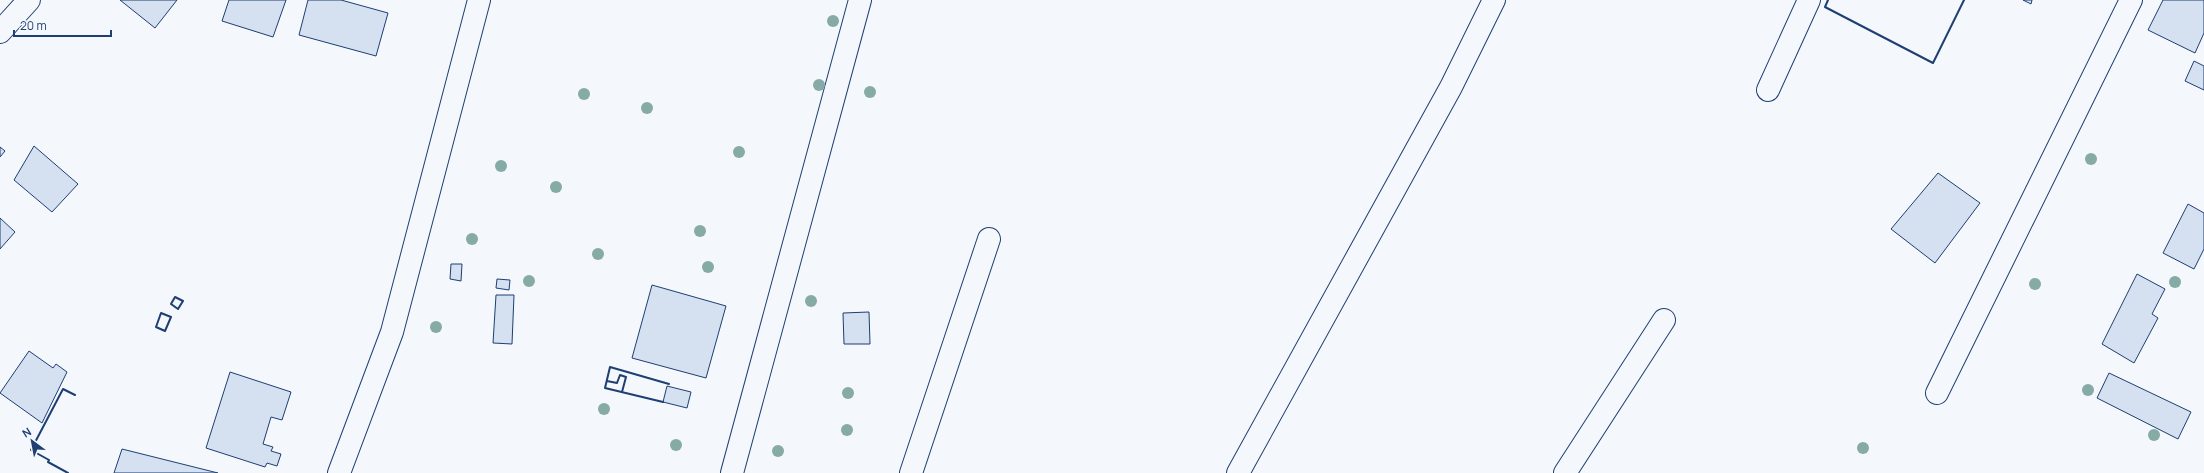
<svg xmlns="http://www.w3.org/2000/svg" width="2204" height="473" font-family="Manrope,sans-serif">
  <rect width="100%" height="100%" fill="#f4f7fb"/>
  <!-- building -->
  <path fill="#d5e0f0" stroke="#1d3f73" d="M 120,0 L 177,0 L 155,28 Z
    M 229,0 L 286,0 L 273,37 L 222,21 Z
    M 308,0 L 341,0 L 388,13 L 376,56 L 299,35 Z
    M 2023,0 L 2032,0 L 2031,4 Z
    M 2163,0 L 2204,0 L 2204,33 L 2195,53 L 2148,30 Z
    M 2194,61 L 2204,66 L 2204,90 L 2185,81 Z
    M 34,146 L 78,184 L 52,212 L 14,180 Z
    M 0,147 L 5,151 L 0,157 Z
    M 1938,173 L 1980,203 L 1935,263 L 1891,229 Z
    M 2188,204 L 2204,213 L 2204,249 L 2194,269 L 2163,253 Z
    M 0,218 L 15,232 L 0,249 Z
    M 451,264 L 462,264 L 461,281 L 450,279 Z
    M 2137,274 L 2165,289 L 2152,314 L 2158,318 L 2134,363 L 2102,344 Z
    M 497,279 L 510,280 L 509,290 L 496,288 Z
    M 652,285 L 726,306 L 706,378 L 632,358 Z
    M 496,295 L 514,295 L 512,344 L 493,343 Z
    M 869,312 L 870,344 L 844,344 L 843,313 Z
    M 29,351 L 53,368 L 56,364 L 67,372 L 42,423 L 0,393 Z
    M 230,372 L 291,392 L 282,420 L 271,417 L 263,444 L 273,447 L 271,451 L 281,454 L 277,466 L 267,463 L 265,467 L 206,448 Z
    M 2109,373 L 2191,412 L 2178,439 L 2097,398 Z
    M 667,386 L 691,392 L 687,408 L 663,402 Z
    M 122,449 L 218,473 L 114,473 Z"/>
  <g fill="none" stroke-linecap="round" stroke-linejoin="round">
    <defs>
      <path id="street" d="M 0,32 L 29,0
        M 1768,90 L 1809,0
        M 1937,393 L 2131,0
        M 339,473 L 392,332 L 479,0
        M 732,473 L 860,0
        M 911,473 L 989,239
        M 1238,473 L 1451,87 L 1494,0
        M 1565,473 L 1664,320"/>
    </defs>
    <!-- street casing -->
    <use href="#street" stroke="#1d3f73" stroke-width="24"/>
    <!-- street -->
    <use href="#street" stroke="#f4f7fb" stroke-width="22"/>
    <!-- wall -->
    <path stroke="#1d3f73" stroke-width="2" d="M 1828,0 L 1825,7 L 1933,63 L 1964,0
      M 175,297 L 183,301 L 178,309 L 171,304 Z
      M 161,313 L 171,317 L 165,331 L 156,327 Z
      M 607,381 L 617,383 L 620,375 L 626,377 L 622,392
      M 663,402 L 605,388 L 610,367 L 669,384
      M 68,473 L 48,462 L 49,460 L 31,450 L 63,389 L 75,395"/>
  </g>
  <!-- trees -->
  <g fill="#86aba6">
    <circle cx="833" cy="21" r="6"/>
    <circle cx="819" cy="85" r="6"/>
    <circle cx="870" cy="92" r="6"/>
    <circle cx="584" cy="94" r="6"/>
    <circle cx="647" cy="108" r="6"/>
    <circle cx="739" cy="152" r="6"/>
    <circle cx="2091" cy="159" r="6"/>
    <circle cx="501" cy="166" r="6"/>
    <circle cx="556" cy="187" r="6"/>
    <circle cx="700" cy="231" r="6"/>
    <circle cx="472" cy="239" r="6"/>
    <circle cx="598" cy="254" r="6"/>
    <circle cx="708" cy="267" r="6"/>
    <circle cx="529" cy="281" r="6"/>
    <circle cx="2175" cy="282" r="6"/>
    <circle cx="2035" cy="284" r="6"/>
    <circle cx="811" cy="301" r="6"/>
    <circle cx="436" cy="327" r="6"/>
    <circle cx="2088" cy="390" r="6"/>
    <circle cx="848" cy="393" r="6"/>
    <circle cx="604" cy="409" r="6"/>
    <circle cx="847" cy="430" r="6"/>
    <circle cx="2154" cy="435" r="6"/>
    <circle cx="676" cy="445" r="6"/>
    <circle cx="1863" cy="448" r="6"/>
    <circle cx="778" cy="451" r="6"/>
  </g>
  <!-- north arrow -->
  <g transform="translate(32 441) rotate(328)" stroke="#f4f7fb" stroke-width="3" paint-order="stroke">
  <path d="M0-3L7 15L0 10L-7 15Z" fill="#1d3f73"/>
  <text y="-6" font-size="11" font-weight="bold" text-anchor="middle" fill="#1d3f73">N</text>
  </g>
  <!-- scale -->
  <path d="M14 30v6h97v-6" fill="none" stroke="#1d3f73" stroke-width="2"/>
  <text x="20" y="30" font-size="12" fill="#1d3f73" stroke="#f4f7fb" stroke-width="3" paint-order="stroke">20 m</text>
</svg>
